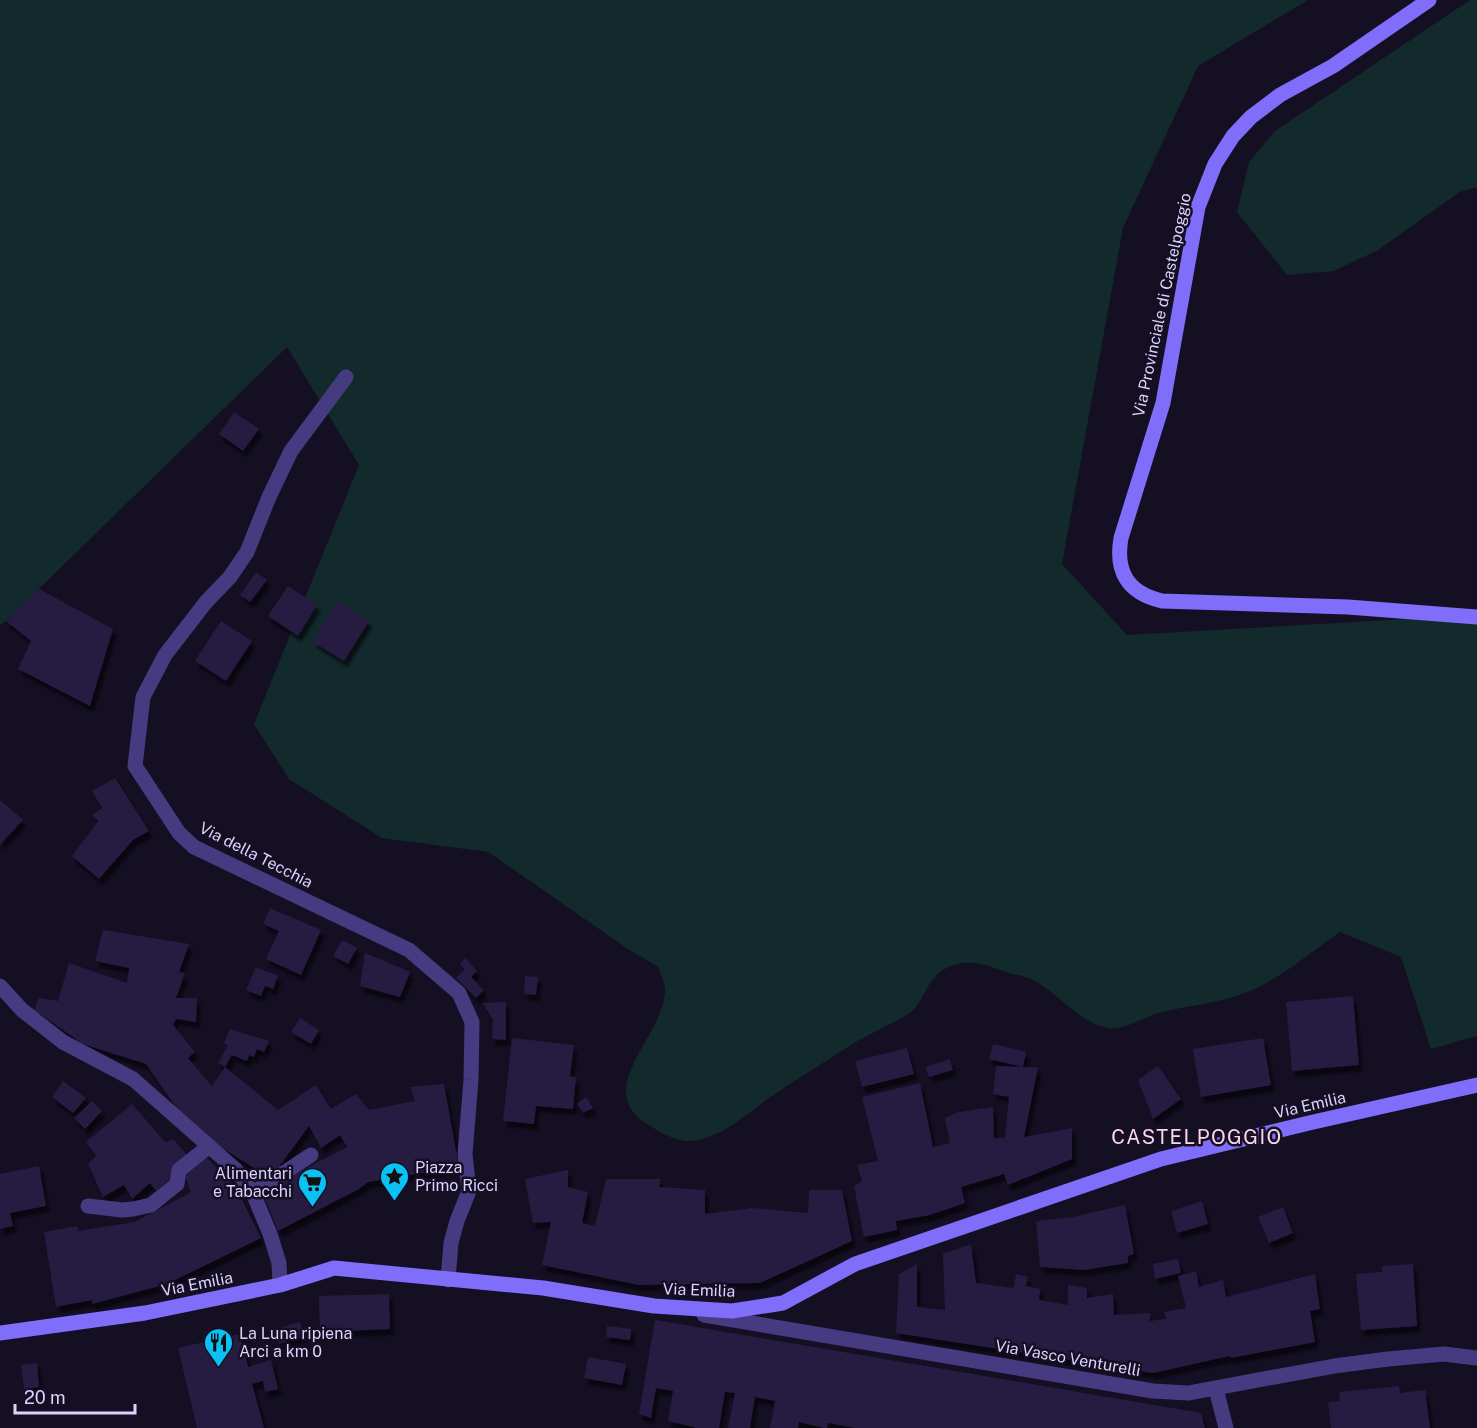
<svg xmlns="http://www.w3.org/2000/svg" width="1477" height="1428" font-family="'Public Sans',sans-serif">
  <defs>
    <filter id="shadow"><feDropShadow dx="3.5" dy="6" stdDeviation="1.5" flood-color="#0009"/></filter>
  </defs>
  <rect width="100%" height="100%" fill="#140f23"/>
  <!-- green -->
  <path fill="#122a2c" d="M 0,0 L 1308,0 L 1198,66 L 1123,228 L 1062,564 L 1127,635 L 1477,615 L 1477,1036 L 1431,1049 L 1401,957 L 1340,932 C 1311,952 1283,977 1250,991 C 1220,1004 1186,1005 1155,1014 C 1141,1019 1124,1030 1109,1028 C 1078,1023 1058,992 1031,979 C 1023,975 1012,975 1003,971 C 982,963 963,958 943,970 C 927,980 922,1004 911,1012 C 892,1025 870,1033 851,1045 C 825,1062 798,1078 772,1096 C 746,1114 725,1136 693,1141 C 679,1143 659,1132 647,1124 C 591,1089 665,1035 665,990 C 665,983 660,974 658,967 L 628,949 L 488,852 L 382,838 L 289,779 L 254,724 L 359,465 L 287,347 L 6,621 L 0,625 Z
    M 1470,0 L 1477,0 L 1477,187 L 1460,192 L 1378,250 L 1334,271 L 1287,275 L 1237,212 L 1249,162 L 1275,131 Z"/>
  <!-- building -->
  <path fill="#281b43" filter="url(#shadow)" d="M 234,412 L 259,429 L 243,451 L 219,434 Z
    M 256,572 L 267,580 L 250,602 L 240,595 Z
    M 288,586 L 317,605 L 298,636 L 268,616 Z
    M 39,589 L 113,629 L 90,706 L 18,669 L 31,641 L 6,621 Z
    M 338,601 L 369,621 L 344,661 L 313,642 Z
    M 221,621 L 252,641 L 226,681 L 195,661 Z
    M 115,778 L 149,831 L 133,840 L 99,879 L 72,856 L 98,821 L 92,815 L 102,808 L 92,791 Z
    M 0,800 L 23,820 L 0,845 Z
    M 270,908 L 321,930 L 301,975 L 266,959 L 279,931 L 263,924 Z
    M 103,930 L 189,944 L 179,972 L 185,973 L 176,998 L 197,998 L 196,1022 L 176,1019 L 173,1025 L 195,1052 L 188,1058 L 212,1086 L 225,1067 L 278,1110 L 316,1085 L 331,1109 L 356,1094 L 369,1110 L 415,1101 L 410,1087 L 444,1084 L 459,1167 L 368,1182 L 359,1189 L 278,1231 L 262,1191 L 347,1147 L 340,1135 L 321,1148 L 309,1126 L 273,1175 L 268,1177 L 208,1139 L 183,1117 L 146,1064 L 83,1044 L 34,1010 L 39,998 L 58,1001 L 69,963 L 127,983 L 129,968 L 95,961 Z
    M 342,940 L 357,948 L 348,964 L 333,956 Z
    M 365,953 L 410,972 L 400,997 L 360,986 Z
    M 465,958 L 477,971 L 471,977 L 484,990 L 476,998 L 456,978 L 465,969 L 460,964 Z
    M 256,967 L 278,976 L 273,989 L 265,986 L 261,996 L 246,990 Z
    M 525,976 L 538,977 L 536,995 L 524,994 Z
    M 1353,996 L 1359,1065 L 1292,1071 L 1286,1002 Z
    M 506,1002 L 506,1040 L 492,1039 L 493,1020 L 483,1003 Z
    M 300,1018 L 319,1030 L 311,1044 L 291,1032 Z
    M 230,1029 L 269,1041 L 264,1052 L 257,1049 L 254,1057 L 249,1055 L 247,1061 L 232,1055 L 225,1067 L 218,1063 L 228,1045 L 224,1043 Z
    M 512,1038 L 574,1045 L 570,1076 L 576,1077 L 573,1109 L 536,1106 L 534,1124 L 503,1121 Z
    M 1263,1038 L 1271,1085 L 1201,1097 L 1193,1049 Z
    M 993,1044 L 1026,1052 L 1023,1067 L 1038,1067 L 1024,1137 L 1072,1128 L 1072,1159 L 1008,1185 L 1004,1174 L 961,1187 L 965,1203 L 930,1215 L 896,1221 L 897,1230 L 864,1237 L 854,1186 L 862,1181 L 857,1165 L 878,1161 L 862,1097 L 920,1083 L 933,1147 L 950,1143 L 945,1118 L 959,1112 L 993,1107 L 994,1138 L 1005,1138 L 1009,1097 L 993,1094 L 996,1066 L 1023,1067 L 989,1059 Z
    M 907,1048 L 914,1074 L 862,1087 L 855,1061 Z
    M 950,1059 L 953,1070 L 929,1077 L 926,1067 Z
    M 1158,1066 L 1181,1099 L 1153,1119 L 1138,1080 Z
    M 63,1081 L 86,1098 L 73,1113 L 52,1097 Z
    M 586,1097 L 593,1108 L 583,1113 L 577,1104 Z
    M 92,1101 L 102,1111 L 85,1129 L 74,1118 Z
    M 132,1104 L 166,1143 L 173,1139 L 188,1156 L 174,1176 L 156,1191 L 150,1183 L 132,1199 L 124,1185 L 103,1197 L 88,1164 L 96,1156 L 86,1142 Z
    M 205,1156 L 236,1187 L 261,1238 L 167,1284 L 92,1304 L 92,1300 L 56,1307 L 44,1232 L 77,1226 L 78,1231 L 135,1222 L 191,1192 L 183,1170 Z
    M 39,1166 L 46,1206 L 10,1213 L 13,1226 L 0,1229 L 0,1174 Z
    M 568,1170 L 568,1187 L 588,1192 L 582,1223 L 595,1226 L 606,1179 L 661,1179 L 659,1187 L 705,1190 L 705,1214 L 752,1208 L 808,1213 L 809,1190 L 842,1190 L 852,1241 L 760,1283 L 639,1285 L 542,1265 L 551,1222 L 533,1223 L 525,1179 Z
    M 1202,1201 L 1208,1224 L 1177,1233 L 1171,1211 Z
    M 1125,1205 L 1134,1254 L 1128,1256 L 1128,1263 L 1084,1270 L 1040,1267 L 1036,1221 L 1073,1217 Z
    M 1283,1207 L 1293,1233 L 1269,1243 L 1258,1217 Z
    M 971,1244 L 976,1283 L 1014,1288 L 1016,1274 L 1028,1277 L 1026,1286 L 1040,1289 L 1039,1300 L 1068,1305 L 1068,1285 L 1087,1288 L 1087,1298 L 1113,1294 L 1114,1315 L 1150,1313 L 1150,1321 L 1166,1319 L 1164,1312 L 1186,1308 L 1178,1276 L 1196,1271 L 1199,1287 L 1223,1280 L 1226,1297 L 1315,1274 L 1320,1309 L 1310,1311 L 1315,1342 L 1231,1358 L 1230,1356 L 1153,1373 L 896,1333 L 899,1274 L 917,1264 L 917,1307 L 945,1310 L 943,1254 Z
    M 1178,1259 L 1181,1273 L 1155,1279 L 1153,1264 Z
    M 1413,1264 L 1417,1326 L 1361,1330 L 1356,1274 L 1382,1272 L 1382,1266 Z
    M 389,1294 L 390,1329 L 320,1332 L 319,1296 Z
    M 655,1320 L 1201,1413 L 1205,1428 L 855,1428 L 828,1423 L 827,1428 L 824,1428 L 799,1422 L 798,1428 L 770,1428 L 775,1401 L 755,1397 L 750,1428 L 728,1428 L 735,1393 L 725,1392 L 719,1428 L 697,1428 L 668,1421 L 673,1391 L 656,1388 L 651,1418 L 639,1414 Z
    M 300,1322 L 304,1336 L 279,1344 L 275,1329 Z
    M 607,1326 L 631,1329 L 630,1340 L 606,1337 Z
    M 240,1334 L 248,1367 L 271,1360 L 278,1389 L 265,1392 L 263,1381 L 252,1384 L 264,1428 L 197,1428 L 178,1348 Z
    M 588,1357 L 626,1364 L 622,1385 L 584,1378 Z
    M 37,1363 L 39,1387 L 24,1389 L 21,1365 Z
    M 1399,1386 L 1400,1393 L 1425,1390 L 1430,1428 L 1331,1428 L 1328,1402 L 1340,1401 L 1339,1392 Z"/>
  <g fill="none" stroke-linecap="round" stroke-linejoin="round">
    <!-- minor -->
    <path stroke="#463b80" stroke-width="15" d="M 346,377 L 291,451 L 269,497 L 247,552 L 230,577 L 206,602 L 165,655 L 143,697 L 135,766 L 179,833 L 194,847 L 409,950 L 459,993 L 472,1022 L 471,1080 L 465,1154 L 469,1191 L 457,1221 L 451,1243 L 448,1280
      M 0,986 L 22,1010 L 63,1042 L 133,1079 L 235,1169 L 253,1193 L 270,1234 L 279,1263 L 280,1285
      M 253,1193 L 311,1155
      M 88,1206 L 122,1210 L 133,1209 L 151,1205 L 177,1184 L 179,1170 L 208,1147
      M 704,1315 L 1153,1391 L 1188,1393 L 1334,1366 L 1388,1359 L 1444,1354 L 1477,1358
      M 1216,1389 L 1226,1428"/>
    <!-- secondary -->
    <path stroke="#806dfa" stroke-width="15" d="M 1429,0 L 1333,66 L 1280,95 L 1251,117 L 1233,136 L 1215,164 L 1198,207 L 1163,403 L 1121,538 C 1115,572 1128,593 1162,601 L 1348,607 L 1477,617
      M 0,1333 L 145,1313 L 280,1285 L 334,1268 L 543,1288 L 654,1306 L 732,1311 L 783,1303 L 855,1264 L 1161,1159 L 1309,1123 L 1477,1085"/>
  </g>
  <!-- icons -->
  <defs>
    <symbol id="sight-pin" viewBox="-11 -11 22 30"><path d="M0 17L-7.5 6A9.5 9.5 0 1 1 7.5 6Z" fill="#09c1f2" stroke="#140f23"/><path d="M0-6L1.8-2.2L6-1.7L2.9 1.2L3.7 5.4L0 3.3L-3.7 5.4L-2.9 1.2L-6-1.7L-1.8-2.2Z" fill="#111"/></symbol>
    <symbol id="supermarket-pin" viewBox="-11 -11 22 30"><path d="M0 17L-7.5 6A9.5 9.5 0 1 1 7.5 6Z" fill="#09c1f2" stroke="#140f23"/><path d="M-6-5.5h2.5l.6 2H6L4.5 2H-2.5L-4.4-4H-6ZM-1.5 3.2a1.3 1.3 0 1 0 .1 0ZM3 3.2a1.3 1.3 0 1 0 .1 0Z" fill="#111"/></symbol>
    <symbol id="restaurant-pin" viewBox="-11 -11 22 30"><path d="M0 17L-7.5 6A9.5 9.5 0 1 1 7.5 6Z" fill="#09c1f2" stroke="#140f23"/><path d="M-5-6h1v4h1v-4h1v4h1v-4h1v5L-1.5 .5V6h-2V.5L-5-1ZM5-6V6H3V1.5H1.5Q1.5-4 5-6Z" fill="#111"/></symbol>
  </defs>
  <g fill-rule="evenodd">
    <use href="#sight-pin" x="378" y="1160" width="33" height="45"/>
    <use href="#supermarket-pin" x="296" y="1166" width="33" height="45"/>
    <use href="#restaurant-pin" x="202" y="1326" width="33" height="45"/>
  </g>
  <g text-anchor="middle" dominant-baseline="central" stroke-width="5" stroke-linejoin="round" paint-order="stroke">
    <!-- street labels -->
    <g font-size="16" fill="#dcd2fd" stroke="#140f23">
      <text transform="translate(1162 305) rotate(-78)">Via Provinciale di Castelpoggio</text>
      <text transform="translate(256 855) rotate(27)">Via della Tecchia</text>
      <text transform="translate(1310 1105) rotate(-13)">Via Emilia</text>
      <text transform="translate(197 1284) rotate(-11)">Via Emilia</text>
      <text transform="translate(699 1290) rotate(2)">Via Emilia</text>
      <text transform="translate(1068 1358) rotate(10)">Via Vasco Venturelli</text>
    </g>
    <!-- poi labels -->
    <g font-size="16" fill="#dcd2fd" stroke="#140f23" text-anchor="start">
      <text x="415" y="1167">Piazza<tspan x="415" dy="18">Primo Ricci</tspan></text>
      <text x="292" y="1173" text-anchor="end">Alimentari<tspan x="292" dy="18">e Tabacchi</tspan></text>
      <text x="239" y="1333">La Luna ripiena<tspan x="239" dy="18">Arci a km 0</tspan></text>
    </g>
    <!-- quarter labels -->
    <g font-size="20" letter-spacing="1.5" fill="#fdd4ea" stroke="#140f23">
      <text x="1197" y="1137">CASTELPOGGIO</text>
    </g>
  </g>
  <!-- scale -->
  <path d="M15 1404v9h120v-9" fill="none" stroke="#dcd2fd" stroke-width="3"/>
  <text x="24" y="1404" font-size="18" fill="#dcd2fd" stroke="#140f23" stroke-width="4.5" paint-order="stroke">20 m</text>
</svg>
